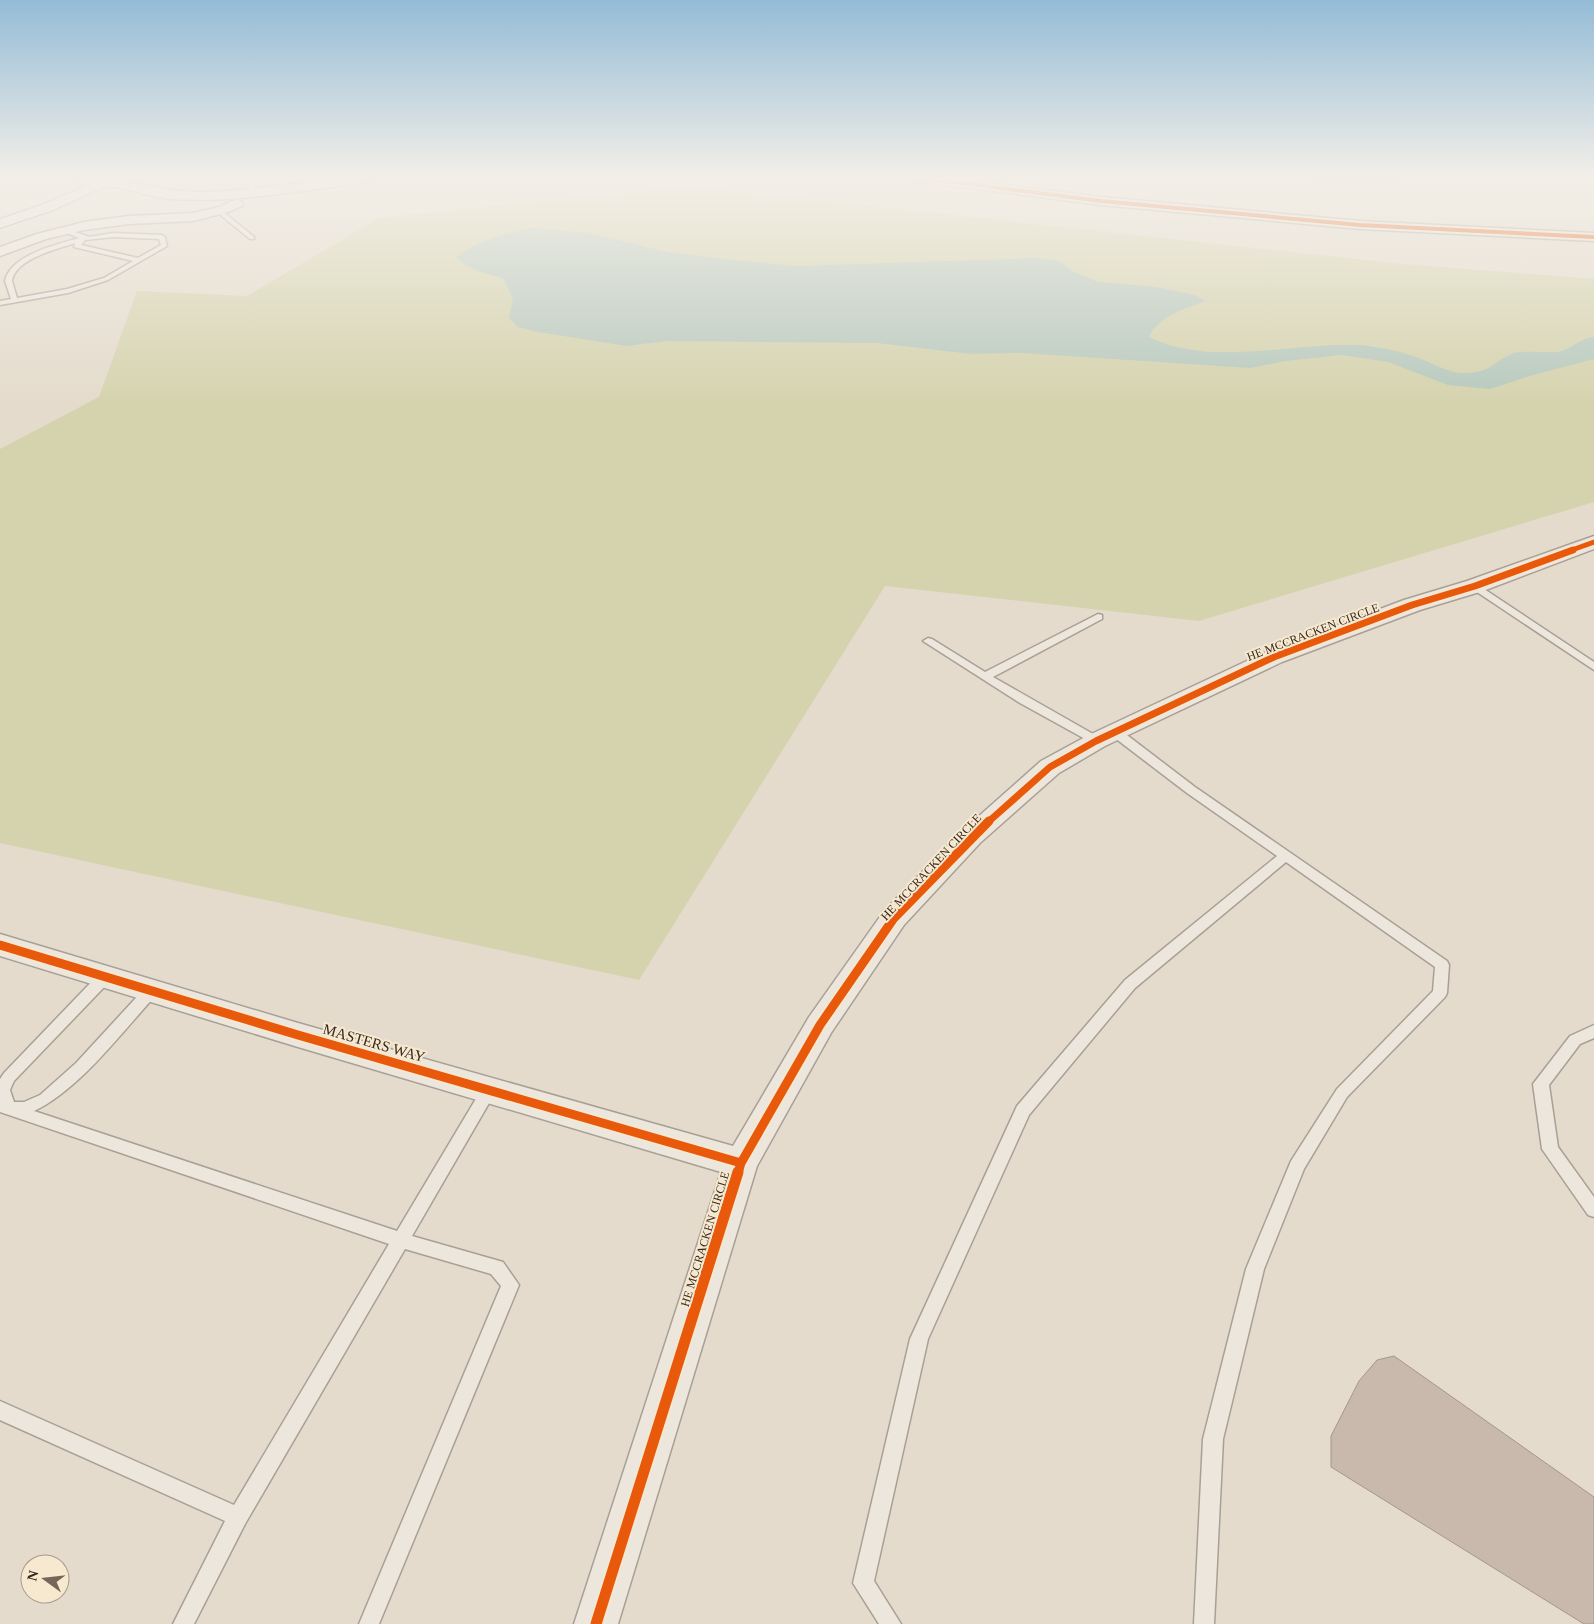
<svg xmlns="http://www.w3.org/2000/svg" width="1594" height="1624" font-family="'Times New Roman',serif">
  <rect width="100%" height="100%" fill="#e4dbcc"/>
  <!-- green -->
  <path fill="#d5d3ae" d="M 1244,177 L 1398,177 L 1406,192 Z
    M 693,187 L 1402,264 L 1594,279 L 1594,502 L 1199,621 L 885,586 L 639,980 L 0,843 L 0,449 L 99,397 L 137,291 L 247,296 L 379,218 Z"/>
  <!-- water -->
  <path fill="#b7c9bd" d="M 532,228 L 588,233 L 668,252 L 713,258 L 797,266 L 1037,258 L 1059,261 L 1074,272 L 1098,282 L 1156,287 L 1194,295 L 1206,301 C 1186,308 1158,316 1149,337 C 1211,368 1294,342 1360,345 C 1380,347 1400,351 1419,358 C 1434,364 1450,374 1466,373 C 1491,373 1495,360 1514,353 C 1529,349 1554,356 1567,349 C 1577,344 1582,338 1594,337 L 1594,359 L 1533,375 L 1490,389 L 1448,385 L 1388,362 L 1342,355 L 1286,361 L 1250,368 L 1022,353 L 971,354 L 877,343 L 666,341 L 627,346 L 538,332 L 518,327 L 509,318 L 513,298 L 503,278 C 485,274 470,270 456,257 C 478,241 505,233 532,228 Z"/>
  <!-- building -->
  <path fill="#c8b9ac" stroke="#a4978b" d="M 1394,1356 L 1594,1497 L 1594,1624 L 1584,1624 L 1331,1467 L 1331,1436 L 1359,1381 L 1377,1360 Z"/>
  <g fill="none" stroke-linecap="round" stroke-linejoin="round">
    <defs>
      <path id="lane" d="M 253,182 L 258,183 L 248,195 L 244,195 Z
        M 217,210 L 221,210 L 254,237 L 254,239 L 250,239 L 217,212 Z
        M 64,228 L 89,237 L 113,233 L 162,235 L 165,237 L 167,246 L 108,280 L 68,293 L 0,305 L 0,301 L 11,299 L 5,281 C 10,255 58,244 79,238 L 62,231 ZM 113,237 L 159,239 L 161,245 L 138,258 L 81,245 L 85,240 ZM 75,243 L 74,247 L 133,261 L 104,278 L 67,289 L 17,298 L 12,281 C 15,259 57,249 75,243 Z
        M 1475,583 L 1594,662 L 1594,670 L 1471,588 L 1471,584 Z
        M 1098,614 L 1102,615 L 1102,619 L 993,677 L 1100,738 L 1102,741 L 1096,745 L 1020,703 L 923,641 L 928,638 L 932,639 L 985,672 Z
        M 1115,728 L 1119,729 L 1195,787 L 1447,961 L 1449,965 L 1447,993 L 1445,997 L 1347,1097 L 1304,1169 L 1264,1269 L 1223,1439 L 1214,1624 L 1194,1624 L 1203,1439 L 1246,1269 L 1291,1161 L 1337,1089 L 1433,991 L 1435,967 L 1286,862 L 1135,988 L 1029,1115 L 928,1339 L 874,1581 L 901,1624 L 879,1624 L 853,1583 L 910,1339 L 1017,1106 L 1125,980 L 1277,856 L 1187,793 L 1111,735 L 1109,732 L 1111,729 Z
        M 105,972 L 110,973 L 112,977 L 110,981 L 14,1081 L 10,1090 L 14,1102 L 24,1102 L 40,1095 L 76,1063 L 146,987 L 151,986 L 156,987 L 158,991 L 156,995 C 122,1032 79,1090 34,1111 L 397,1231 L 483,1087 L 488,1085 L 493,1087 L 496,1091 L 412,1236 L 503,1262 L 519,1285 L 379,1624 L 359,1624 L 501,1286 L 491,1274 L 405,1249 L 245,1524 L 194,1624 L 173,1624 L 225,1521 L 0,1420 L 0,1401 L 234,1505 L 389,1244 L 0,1112 L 0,1079 L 4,1073 L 100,973 Z
        M 1594,1025 L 1594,1038 L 1580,1044 L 1549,1085 L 1558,1147 L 1594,1197 L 1594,1217 L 1588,1215 L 1542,1149 L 1533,1084 L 1570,1036 Z"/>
      <path id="street" d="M 77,177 C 118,177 157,191 198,192 C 260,192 320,177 381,177 L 375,181 C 307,190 239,203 170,199 C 151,197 133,190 114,187 C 104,186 81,188 74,180 Z
        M 908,177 L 943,177 L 1101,197 L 1360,221 L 1594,233 L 1594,241 L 1360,229 L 1101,205 L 914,181 Z
        M 237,199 L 243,203 L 242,206 L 228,212 L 193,221 L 129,224 L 84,230 L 46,239 L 0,256 L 0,247 L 37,234 L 84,222 L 129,216 L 193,213 L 219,207 Z
        M 1594,536 L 1594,549 L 1483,591 L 1420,610 L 1282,662 L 1105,746 L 1059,773 L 980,843 L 904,925 L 831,1033 L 757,1166 L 618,1624 L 574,1624 L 721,1172 L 298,1047 L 0,956 L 0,934 L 298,1023 L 733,1146 L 809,1017 L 884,911 L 962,831 L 1041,761 L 1087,736 L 1266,652 L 1404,600 L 1467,581 Z"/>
      <path id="secondary" d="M 108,177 L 125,177 L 51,211 L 0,228 L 0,219 L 41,205 Z"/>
    </defs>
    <!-- lane casing -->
    <use href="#lane" stroke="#a9a095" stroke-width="3"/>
    <!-- street casing -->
    <use href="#street" stroke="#a9a095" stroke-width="3"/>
    <!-- secondary casing -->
    <use href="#secondary" stroke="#999084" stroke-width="2"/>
    <!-- lane -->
    <use href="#lane" fill="#ece6dd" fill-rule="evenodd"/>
    <!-- street -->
    <use href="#street" fill="#ece6dd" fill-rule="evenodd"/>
    <!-- secondary -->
    <use href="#secondary" fill="#ece6dd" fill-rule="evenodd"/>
    <defs>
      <path id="cycleway-far4" d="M 914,177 L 1101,201 L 1360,225 L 1594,237"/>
      <path id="cycleway-far3" d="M 1569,551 L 1594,542"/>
      <path id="cycleway-far2" d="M 987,823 L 1050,767 L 1096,741 L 1274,657 L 1412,605 L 1475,586 L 1573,550"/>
      <path id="cycleway-far1" d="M 0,945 L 298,1035 L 741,1163
        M 738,1173 L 741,1163 L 820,1025 L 894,918 L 989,821"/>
      <path id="cycleway" d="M 596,1624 L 738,1172"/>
    </defs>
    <!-- cycleway-far4 casing -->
    <use href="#cycleway-far4" stroke="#f6e9d0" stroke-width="5.5"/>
    <!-- cycleway-far3 casing -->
    <use href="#cycleway-far3" stroke="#f6e9d0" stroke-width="7"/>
    <!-- cycleway-far2 casing -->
    <use href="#cycleway-far2" stroke="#f6e9d0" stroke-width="9"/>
    <!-- cycleway-far1 casing -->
    <use href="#cycleway-far1" stroke="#f6e9d0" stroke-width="12"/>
    <!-- cycleway casing -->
    <use href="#cycleway" stroke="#f6e9d0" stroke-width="14"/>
    <!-- cycleway-far4 -->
    <use href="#cycleway-far4" stroke="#e8590c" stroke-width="4"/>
    <!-- cycleway-far3 -->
    <use href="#cycleway-far3" stroke="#e8590c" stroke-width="5"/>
    <!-- cycleway-far2 -->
    <use href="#cycleway-far2" stroke="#e8590c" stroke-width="7"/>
    <!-- cycleway-far1 -->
    <use href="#cycleway-far1" stroke="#e8590c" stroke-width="9"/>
    <!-- cycleway -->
    <use href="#cycleway" stroke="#e8590c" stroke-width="11"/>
  </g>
  <!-- sky -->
  <linearGradient id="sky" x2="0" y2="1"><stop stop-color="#94bcd7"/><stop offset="0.44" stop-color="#f3efe8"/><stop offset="1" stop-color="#f3efe8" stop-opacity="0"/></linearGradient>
  <rect width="1594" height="404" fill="url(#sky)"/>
  <g text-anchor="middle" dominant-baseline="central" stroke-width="4" stroke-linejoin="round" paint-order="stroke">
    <!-- street labels -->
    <g font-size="12" fill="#38281d" stroke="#f6e9d0">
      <text transform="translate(1313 632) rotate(-21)">HE MCCRACKEN CIRCLE</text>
      <text transform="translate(931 867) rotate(-47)">HE MCCRACKEN CIRCLE</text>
      <text transform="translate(705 1239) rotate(-73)">HE MCCRACKEN CIRCLE</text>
    </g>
    <!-- near-street labels -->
    <g font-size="15" fill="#38281d" stroke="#f6e9d0">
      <text transform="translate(374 1043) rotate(16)">MASTERS WAY</text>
    </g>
  </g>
  <!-- north arrow -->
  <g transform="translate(45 1579) rotate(285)"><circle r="24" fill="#f6e9d0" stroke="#aa9c88"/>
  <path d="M0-4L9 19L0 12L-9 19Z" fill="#74675a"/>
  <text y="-8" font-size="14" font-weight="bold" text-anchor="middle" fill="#38281d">N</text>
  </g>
</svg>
